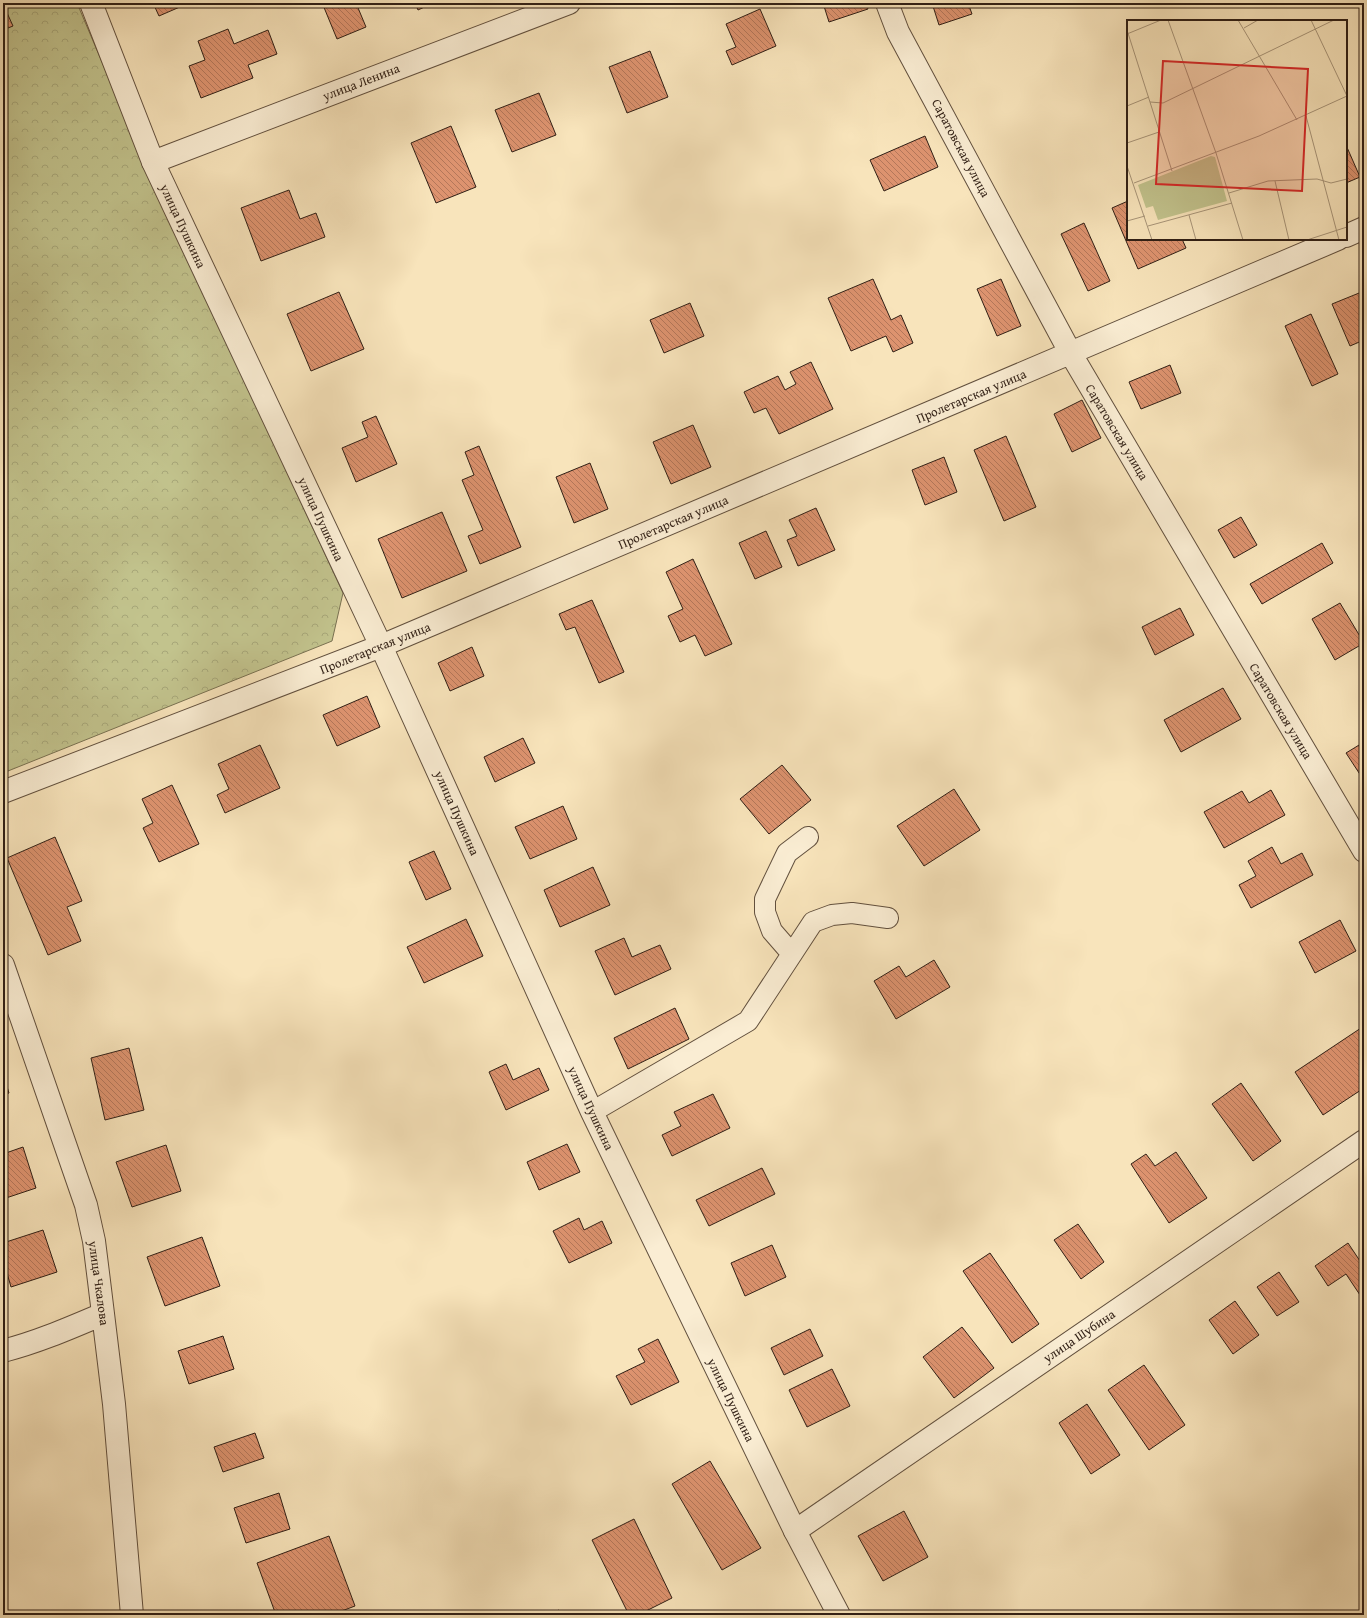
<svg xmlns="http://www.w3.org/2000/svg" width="1367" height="1618" font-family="'Gentium Book Plus',serif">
  <defs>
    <pattern id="park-crowns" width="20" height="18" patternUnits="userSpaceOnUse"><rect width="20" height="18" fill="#c2c38d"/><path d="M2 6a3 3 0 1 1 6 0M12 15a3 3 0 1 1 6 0" fill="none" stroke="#a7a779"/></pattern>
    <pattern id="building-back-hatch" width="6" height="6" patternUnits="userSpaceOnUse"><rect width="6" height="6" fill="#dd936f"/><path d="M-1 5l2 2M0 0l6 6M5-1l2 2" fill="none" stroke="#b4775a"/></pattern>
  </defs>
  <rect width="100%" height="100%" fill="#f8e4bb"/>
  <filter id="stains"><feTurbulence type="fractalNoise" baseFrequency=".005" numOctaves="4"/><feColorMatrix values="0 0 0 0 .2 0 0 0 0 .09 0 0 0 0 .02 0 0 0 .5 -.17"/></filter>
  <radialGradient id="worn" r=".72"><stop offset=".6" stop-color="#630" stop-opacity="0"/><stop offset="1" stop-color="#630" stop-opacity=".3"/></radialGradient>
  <!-- park -->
  <path fill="url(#park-crowns)" stroke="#797151" d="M 3,3 L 77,3 L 154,185 L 343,593 L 332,641 L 3,773 Z"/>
  <!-- building -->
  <path fill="url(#building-back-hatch)" stroke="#301f15" d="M 153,3 L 189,3 L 159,16 Z
    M 328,3 L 356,3 L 366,27 L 337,39 L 323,5 Z
    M 415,3 L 433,3 L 418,10 Z
    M 823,3 L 866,3 L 868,9 L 829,22 Z
    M 932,3 L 968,3 L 972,14 L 939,25 Z
    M 3,4 L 13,26 L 3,30 Z
    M 760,9 L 776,46 L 732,65 L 726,51 L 736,47 L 726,24 Z
    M 228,29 L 234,44 L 268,30 L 277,54 L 248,65 L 253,78 L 201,98 L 189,66 L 205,60 L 198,41 Z
    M 650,51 L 668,97 L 627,113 L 609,67 Z
    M 539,93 L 556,135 L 512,152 L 495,110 Z
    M 451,126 L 476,187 L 436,203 L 411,143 Z
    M 925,136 L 938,167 L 884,191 L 870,160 Z
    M 1346,145 L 1360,177 L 1346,183 Z
    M 289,190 L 300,219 L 316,213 L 325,237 L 261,261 L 241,208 Z
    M 1128,201 L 1128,239 L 1182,239 L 1186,248 L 1138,269 L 1112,208 Z
    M 1084,223 L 1110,281 L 1088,291 L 1061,234 Z
    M 873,279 L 891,320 L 901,315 L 913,343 L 893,352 L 886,336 L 851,351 L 828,298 Z
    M 1001,279 L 1021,326 L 997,336 L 977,289 Z
    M 1364,291 L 1364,323 L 1360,325 L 1364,333 L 1364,340 L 1350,346 L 1332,304 Z
    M 339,292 L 364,349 L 311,371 L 287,314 Z
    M 690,303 L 704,336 L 664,353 L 650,320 Z
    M 1311,314 L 1338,374 L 1312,386 L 1285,326 Z
    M 811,362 L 833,409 L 779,434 L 766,408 L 754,413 L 744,392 L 778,376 L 785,390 L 796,384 L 790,372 Z
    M 1170,365 L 1181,393 L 1141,409 L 1129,382 Z
    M 1082,400 L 1101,438 L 1072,452 L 1054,414 Z
    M 376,416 L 397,464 L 356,482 L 342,448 L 368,437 L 362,422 Z
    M 693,425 L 711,467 L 671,484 L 653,442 Z
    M 1006,436 L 1036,507 L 1004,521 L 974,450 Z
    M 479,446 L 521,547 L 480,564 L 468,536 L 483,530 L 462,480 L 474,475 L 465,452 Z
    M 944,457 L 957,492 L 925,505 L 912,470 Z
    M 590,463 L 608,509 L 574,523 L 556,477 Z
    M 816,508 L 835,550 L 798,566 L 787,540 L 797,536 L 789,520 Z
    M 442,512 L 467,571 L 402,598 L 378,539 Z
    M 1241,517 L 1257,545 L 1234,558 L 1218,530 Z
    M 766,531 L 782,567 L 755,579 L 739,543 Z
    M 1322,543 L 1333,563 L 1262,604 L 1250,584 Z
    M 693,559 L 732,644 L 705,656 L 695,635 L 680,642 L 668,616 L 683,609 L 666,572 Z
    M 592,600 L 624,672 L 599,683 L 575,627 L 566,630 L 559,614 Z
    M 1340,603 L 1364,643 L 1335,660 L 1312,619 Z
    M 1180,608 L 1194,635 L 1155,655 L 1142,627 Z
    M 472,647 L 484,676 L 450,691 L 438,663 Z
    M 1223,688 L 1241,719 L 1181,752 L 1164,720 Z
    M 367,696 L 380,727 L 337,746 L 323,715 Z
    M 523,738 L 535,763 L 495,782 L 484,757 Z
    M 1364,742 L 1364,779 L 1363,779 L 1346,753 Z
    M 260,745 L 280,788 L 225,813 L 217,795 L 229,789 L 218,764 Z
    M 782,765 L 811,800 L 769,834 L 740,799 Z
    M 172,785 L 199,844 L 159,862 L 143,828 L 153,823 L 142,799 Z
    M 954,789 L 980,830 L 924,866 L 897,826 Z
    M 1271,790 L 1285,815 L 1224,848 L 1204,812 L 1242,791 L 1249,803 Z
    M 563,806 L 577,839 L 530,859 L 515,827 Z
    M 55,837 L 82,901 L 67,907 L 81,941 L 48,955 L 7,858 Z
    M 1272,847 L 1281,864 L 1302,853 L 1313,875 L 1251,908 L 1239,885 L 1256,876 L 1248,861 Z
    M 434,851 L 451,889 L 426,900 L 409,862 Z
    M 593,867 L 610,905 L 560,927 L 544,890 Z
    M 466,919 L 483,956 L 424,983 L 407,947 Z
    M 1340,920 L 1356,951 L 1315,973 L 1299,942 Z
    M 624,938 L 632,957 L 660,945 L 671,969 L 615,995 L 595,951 Z
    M 934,960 L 950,987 L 896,1019 L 874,981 L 899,966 L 906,977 Z
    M 675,1008 L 689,1039 L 628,1069 L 614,1038 Z
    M 1364,1026 L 1364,1088 L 1323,1115 L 1295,1072 Z
    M 129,1048 L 144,1110 L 105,1120 L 91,1058 Z
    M 506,1064 L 513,1080 L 539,1068 L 549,1090 L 506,1110 L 489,1072 Z
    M 3,1074 L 9,1093 L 3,1095 Z
    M 1241,1083 L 1281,1141 L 1253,1161 L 1212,1104 Z
    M 713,1094 L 730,1128 L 672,1156 L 662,1135 L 681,1126 L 674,1112 Z
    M 567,1144 L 580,1172 L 539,1190 L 527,1162 Z
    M 166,1145 L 181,1191 L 132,1207 L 116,1162 Z
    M 23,1147 L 36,1188 L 3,1199 L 3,1154 Z
    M 1176,1152 L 1207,1198 L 1169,1223 L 1131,1164 L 1146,1154 L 1155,1166 Z
    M 762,1168 L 775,1194 L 709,1226 L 696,1200 Z
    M 579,1218 L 584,1230 L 602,1221 L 612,1243 L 569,1263 L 553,1231 Z
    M 1078,1224 L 1104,1262 L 1081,1279 L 1054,1240 Z
    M 43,1230 L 57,1272 L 11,1287 L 3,1259 L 3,1243 Z
    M 202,1237 L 220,1286 L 165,1306 L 147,1257 Z
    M 1348,1243 L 1364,1267 L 1364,1292 L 1360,1295 L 1346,1274 L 1328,1286 L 1315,1266 Z
    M 772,1245 L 786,1277 L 745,1296 L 731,1263 Z
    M 990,1253 L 1039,1324 L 1012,1343 L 963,1271 Z
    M 1279,1272 L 1299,1302 L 1277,1316 L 1257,1287 Z
    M 1235,1301 L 1259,1335 L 1233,1354 L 1209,1320 Z
    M 962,1327 L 994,1368 L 954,1398 L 923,1357 Z
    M 810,1329 L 823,1356 L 784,1375 L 771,1348 Z
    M 223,1336 L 234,1369 L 189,1384 L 178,1351 Z
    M 658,1339 L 679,1382 L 631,1405 L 616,1376 L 645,1362 L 638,1349 Z
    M 1144,1365 L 1185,1425 L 1149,1450 L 1108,1390 Z
    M 832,1369 L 850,1406 L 807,1427 L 789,1390 Z
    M 1087,1404 L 1120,1455 L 1091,1474 L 1059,1423 Z
    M 255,1433 L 264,1458 L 223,1472 L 214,1447 Z
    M 710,1461 L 761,1548 L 722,1570 L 672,1484 Z
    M 279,1493 L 290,1529 L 246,1543 L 234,1508 Z
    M 904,1511 L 928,1557 L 883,1581 L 858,1536 Z
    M 634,1519 L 672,1598 L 638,1615 L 629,1615 L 592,1540 Z
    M 329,1536 L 355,1606 L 331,1615 L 276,1615 L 257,1563 Z
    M 559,1610 L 561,1615 L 546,1615 Z"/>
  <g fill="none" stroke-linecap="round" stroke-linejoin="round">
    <defs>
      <path id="service" d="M 792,954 L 772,931 L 765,912 L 765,899 L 787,853 L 808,837
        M 592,1112 L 748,1021 L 813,922 L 832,915 L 852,913 L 888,918"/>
      <path id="minor" d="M 887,3 L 898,32 L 1071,354 L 1364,851
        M 153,162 L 569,3
        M 1346,236 L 1364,228
        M 3,792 L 381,646 L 1338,239
        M 3,965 L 86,1205 L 94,1241 L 99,1281 L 114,1404 L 132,1615
        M 3,1351 C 38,1342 70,1328 103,1314
        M 795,1531 L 1364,1141"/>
      <path id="tertiary" d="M 91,3 L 153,162 L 381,646 L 592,1112 L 795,1531 L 839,1615"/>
    </defs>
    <!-- service casing -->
    <use href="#service" stroke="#62503e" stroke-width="22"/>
    <!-- minor casing -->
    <use href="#minor" stroke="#62503e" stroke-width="24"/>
    <!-- tertiary casing -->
    <use href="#tertiary" stroke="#62503e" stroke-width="24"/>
    <!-- service -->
    <use href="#service" stroke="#faedd3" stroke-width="20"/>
    <!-- minor -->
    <use href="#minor" stroke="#faedd3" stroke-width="22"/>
    <!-- tertiary -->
    <use href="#tertiary" stroke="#faedd3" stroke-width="22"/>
  </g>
  <g text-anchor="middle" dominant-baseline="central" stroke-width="3.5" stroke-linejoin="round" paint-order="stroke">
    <!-- street labels -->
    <g font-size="13" fill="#301f15" stroke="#faedd3">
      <text transform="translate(361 82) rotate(-21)">улица Ленина</text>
      <text transform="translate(961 148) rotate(62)">Саратовская улица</text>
      <text transform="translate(183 226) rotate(65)">улица Пушкина</text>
      <text transform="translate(971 396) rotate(-23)">Пролетарская улица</text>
      <text transform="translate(1117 432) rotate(59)">Саратовская улица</text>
      <text transform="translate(321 519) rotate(65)">улица Пушкина</text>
      <text transform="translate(673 522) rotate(-23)">Пролетарская улица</text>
      <text transform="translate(375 648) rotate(-22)">Пролетарская улица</text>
      <text transform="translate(1281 711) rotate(59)">Саратовская улица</text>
      <text transform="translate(457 813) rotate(66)">улица Пушкина</text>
      <text transform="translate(591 1108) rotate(65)">улица Пушкина</text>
      <text transform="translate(99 1283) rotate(82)">улица Чкалова</text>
      <text transform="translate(1079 1336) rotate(-34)">улица Шубина</text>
      <text transform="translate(731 1400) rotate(64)">улица Пушкина</text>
    </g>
  </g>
  <!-- overview -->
  <g transform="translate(1127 20)">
    <rect width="220" height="220" fill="#f8e4bb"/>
    <path d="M 84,136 L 88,137 L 100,181 L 31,200 L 26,186 L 19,188 L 11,165 Z" fill="#c2c38d"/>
    <path fill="none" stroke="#a89579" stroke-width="1" d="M 41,0 L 89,133 L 116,220M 111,0 L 170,100M 184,0 L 220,76M 117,8 L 131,0M 0,10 L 45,151M 0,14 L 34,0M 23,82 L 36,83 L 207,0M 0,86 L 22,77M 179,96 L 212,220M 0,123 L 32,112M 0,146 L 25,220M 148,161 L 162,220M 7,163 L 132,116 L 220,76M 102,173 L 141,161 L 190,159 L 204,163 L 220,159M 62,195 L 69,220M 0,201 L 18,196M 21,206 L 105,183M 180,220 L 220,207"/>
    <path fill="#d62828" fill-opacity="0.15" stroke="#d62828" stroke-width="2" d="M 36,41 L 181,49 L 175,171 L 29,164 Z"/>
    <rect width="220" height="220" fill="none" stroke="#301f15" stroke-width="2"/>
  </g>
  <!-- margin -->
  <rect width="1367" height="1618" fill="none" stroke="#f8e4bb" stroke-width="16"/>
  <rect x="4" y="4" width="1359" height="1610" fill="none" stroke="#301f15" stroke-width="2"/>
  <rect x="8" y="8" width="1351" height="1602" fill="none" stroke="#301f15"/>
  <rect width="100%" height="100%" filter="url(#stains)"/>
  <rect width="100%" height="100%" fill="url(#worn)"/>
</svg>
